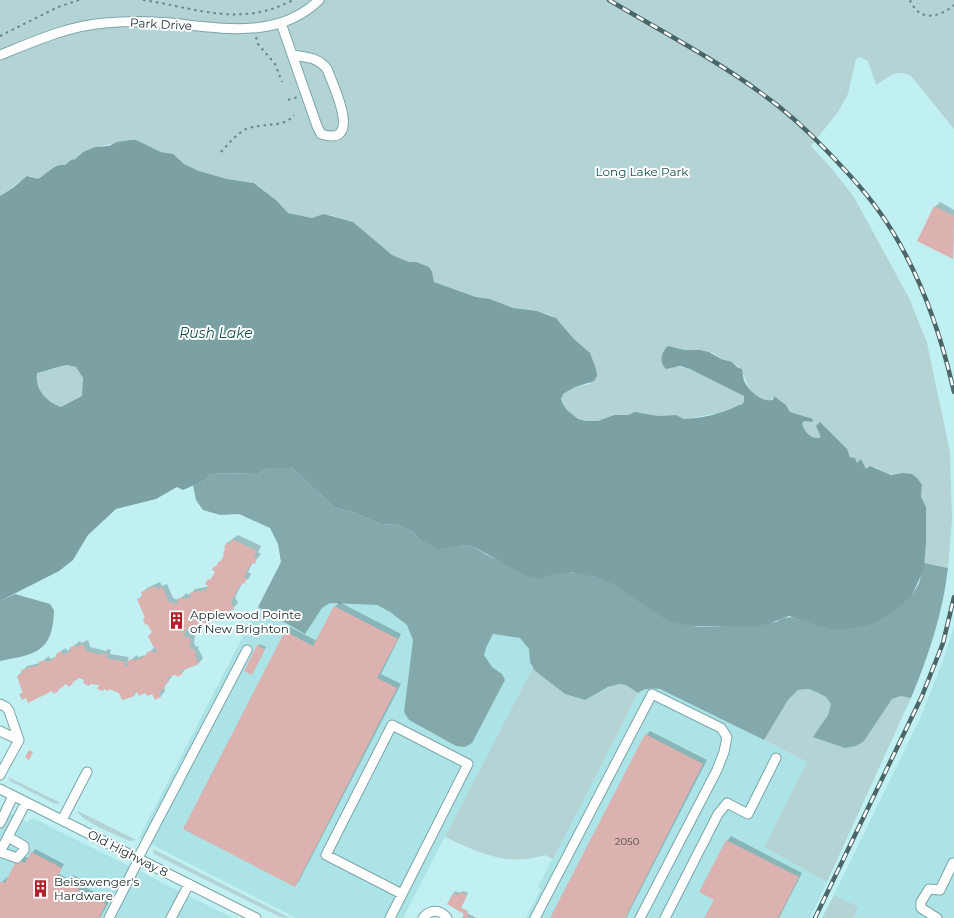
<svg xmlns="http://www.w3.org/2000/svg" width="954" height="918" font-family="Montserrat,sans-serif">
  <rect width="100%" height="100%" fill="#c1f0f3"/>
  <!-- built -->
  <path fill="#abe3e6" d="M 330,603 L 376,605 L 390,612 L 407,625 L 413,640 L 404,712 L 409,720 L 456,746 L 465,747 L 472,742 L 505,680 L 502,674 L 492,667 L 484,655 L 493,634 L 520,638 L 529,649 L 530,662 L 533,667 L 403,918 L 296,918 L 139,838 L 258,607 L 305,634 L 322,608 Z
    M 954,626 L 954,918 L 853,918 L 859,907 L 834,895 L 922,714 L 944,658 Z
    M 652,688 L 666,691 L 807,762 L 764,847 L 827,882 L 810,918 L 526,918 L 541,889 L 538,887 L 638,693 L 643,690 Z
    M 0,807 L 27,822 L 33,818 L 233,918 L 0,918 Z"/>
  <!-- green -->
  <path fill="#b4d3d5" d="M 0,0 L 954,0 L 954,129 L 911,76 C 897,68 888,77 876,85 L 868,61 L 859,57 L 856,59 L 848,94 L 838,112 L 811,146 L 832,169 L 854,197 L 909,298 L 927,343 L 950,452 L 952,520 L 948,568 L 924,563 L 926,542 L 926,510 L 921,497 L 922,485 L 902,473 C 891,475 885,474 876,467 L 866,469 L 862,461 L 858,464 L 822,424 L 818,429 L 820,435 L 820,438 C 810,438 805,432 802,424 L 804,421 L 812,422 L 808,418 L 790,412 L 786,405 L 774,396 L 770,401 C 753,400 746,384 742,369 L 732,362 L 721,359 L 714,353 L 700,350 L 685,350 L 673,347 L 671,367 C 692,365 721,384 740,393 L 744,396 L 744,402 L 741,406 L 718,415 L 712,414 L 688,419 L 684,419 L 676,415 L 658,416 L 640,413 L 628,415 L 614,415 L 598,421 L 586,421 L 578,419 L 567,410 L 561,399 L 563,394 L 575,387 L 590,384 L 584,348 L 574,339 L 560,322 L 551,315 L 537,311 L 513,308 L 490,299 L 476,297 L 434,282 L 433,277 L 409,262 L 392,255 L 383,249 L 353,222 L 330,215 L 312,218 L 288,213 L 276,200 L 258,185 L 249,182 L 227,179 L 199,171 L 184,164 L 169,153 L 161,152 L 136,140 L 95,147 L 81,153 L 74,160 L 72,159 L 65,165 L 51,170 L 38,179 L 36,179 L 30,176 C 19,181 10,189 0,196 Z
    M 67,365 L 76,367 L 83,378 L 82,397 L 61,407 C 45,401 35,390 37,373 C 48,372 56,367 67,365 Z
    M 533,667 L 535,671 L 565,694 L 585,700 L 615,684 L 626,684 L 638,693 L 553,859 L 545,855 C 507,867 480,853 445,837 Z
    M 809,689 L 826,697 L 831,704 L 828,715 L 814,737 L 845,748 L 864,741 L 892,699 L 901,696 L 911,698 L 827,882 L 764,847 L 807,762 L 764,740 L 788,700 L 798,690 Z
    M 8,777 L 59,802 L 59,804 L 53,803 L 10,781 Z
    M 78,811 L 136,840 L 129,841 C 117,835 82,822 77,811 Z
    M 153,849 L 290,918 L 280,917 L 154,854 Z
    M 834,895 L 859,907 L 853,918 L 822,918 Z"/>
  <!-- forest -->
  <path fill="#83a9ab" d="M 268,468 L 292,468 L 335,508 L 350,511 L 382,525 L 396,524 L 414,533 L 419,540 L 439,548 L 465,545 L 474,547 L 487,555 L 541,579 C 587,552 648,610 688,625 C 700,630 760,623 776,622 C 787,615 793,617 805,620 L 912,595 L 919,583 L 924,563 L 948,568 C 943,613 928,657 911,698 L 901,696 L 892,699 L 864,741 L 856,746 L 845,748 L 813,737 L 828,715 L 831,704 L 826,697 L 816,692 L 809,689 L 798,690 L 788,700 L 764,740 L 660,689 C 652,688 645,688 638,693 L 626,685 L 619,684 L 608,687 L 585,700 L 565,694 L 535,671 L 530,662 L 529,649 L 520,638 L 493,634 L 487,646 L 484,655 L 492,667 L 502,674 L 505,680 L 472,743 L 465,747 L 456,746 L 409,720 L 404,712 L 413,640 L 407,625 L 390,612 L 377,605 L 330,603 L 322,608 L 305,634 L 258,607 L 281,562 L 278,544 L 270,528 L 239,514 L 220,515 L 203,510 L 196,500 L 193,485 L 205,480 L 210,475 L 221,473 L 258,474 Z
    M 15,594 L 50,604 L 54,610 C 53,653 35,654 0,661 L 0,601 Z"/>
  <!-- water -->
  <path fill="#7ba1a3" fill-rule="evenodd" d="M 131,140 L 136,140 L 161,152 L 173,154 L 184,164 L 199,171 L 227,179 L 254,183 L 276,200 L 288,213 L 312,218 L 324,214 L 353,222 L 392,255 L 409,262 L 416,262 L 429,267 L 432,272 L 434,282 L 476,297 L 490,299 L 513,308 L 537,311 L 556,318 L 574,339 L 590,353 L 596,369 L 597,376 L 594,381 L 575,387 L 563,394 L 561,399 L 563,404 L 567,410 L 578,419 L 586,421 L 598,421 L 614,415 L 628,415 L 635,412 L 658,416 L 676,415 L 684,419 C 703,418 722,414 739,405 L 741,405 L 744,402 L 744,396 L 690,369 L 680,366 L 666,369 C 659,363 661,352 668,346 L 685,350 L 700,350 L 709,352 L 721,359 L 732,362 L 737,367 L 742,369 C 743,373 743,378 744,381 C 750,392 761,402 773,400 L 774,396 L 786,405 L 790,412 L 813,419 L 812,422 L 804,421 L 802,424 C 805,432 810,439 820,438 L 820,435 L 816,426 L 820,422 L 847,449 L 850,457 L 855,458 L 857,463 L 861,459 L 866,469 L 870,466 L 891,475 L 902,473 L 912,474 L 917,478 L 922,485 L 921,497 L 926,507 L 926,542 L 924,569 L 912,595 L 890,614 L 874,623 L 861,627 L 845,629 L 830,629 L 789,616 L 768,624 L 748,627 L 690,626 L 668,621 L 614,585 L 595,577 L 571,572 L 554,574 L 541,579 L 527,576 L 474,547 L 465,545 L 439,549 L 419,540 L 414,533 L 396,524 L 382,525 L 350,511 L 335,508 L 292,468 L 268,468 L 258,474 L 221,473 L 210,475 L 205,480 L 183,490 L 177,487 L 156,499 L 116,509 L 88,535 L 73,560 L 59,571 L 0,601 L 0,196 L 14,187 L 27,176 L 38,179 C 47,174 55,163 65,165 L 72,159 L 74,160 L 83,152 L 95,147 L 109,146 L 117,142 ZM 67,365 L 76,367 L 83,378 L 82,396 L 61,407 C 46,401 35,390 37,373 C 47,371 56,367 67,365 Z"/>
  <!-- shadow -->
  <path fill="#0003" d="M 940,202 L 954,210 L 953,258 L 935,207 Z
    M 238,535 L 261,546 L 258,552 L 261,554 L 254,562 L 253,562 L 248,572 L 251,574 L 249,578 L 244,582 L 243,582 L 235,597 L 238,603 L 233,608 L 222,612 L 209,621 L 205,623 L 202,621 L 195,628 L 189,626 L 188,630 L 190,634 L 193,633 L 195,636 L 194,643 L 196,647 L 199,646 L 198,648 L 203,658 L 199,663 L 186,668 L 182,673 L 173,675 L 164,687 L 165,691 L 161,696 L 153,692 L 146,691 L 138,691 L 134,695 L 120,692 L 79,677 L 69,685 L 67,681 L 58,690 L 52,689 L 26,697 L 21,694 L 24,691 L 18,676 L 27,666 L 40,663 L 49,656 L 50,659 L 58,656 L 62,650 L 66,648 L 67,651 L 80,641 L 81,643 L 88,640 L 90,647 L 106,651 L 108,649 L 111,650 L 110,654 L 129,657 L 127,663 L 137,655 L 138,657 L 146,655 L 155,647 L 153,632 L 139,599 L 143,595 L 143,592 L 147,588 L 160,582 L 162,586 L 167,584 L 173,598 L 178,600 L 187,593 L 188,595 L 190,594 L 195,589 L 211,586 L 207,584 L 217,572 L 214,570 L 223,559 L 227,543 Z
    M 339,602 L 401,634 L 381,674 L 401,684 L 299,881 L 295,886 L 286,632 L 290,627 L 317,641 L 335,607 Z
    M 260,644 L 266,647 L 252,674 L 258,646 Z
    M 650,731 L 707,760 L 626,918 L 552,918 L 646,735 Z
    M 731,836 L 802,873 L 779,918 L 706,918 L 715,900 L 727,841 Z
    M 35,849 L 64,864 L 59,874 L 69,879 L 73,875 L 84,880 L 81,885 L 110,900 L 100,918 L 0,918 L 0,887 L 2,882 L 7,877 L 9,879 L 16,864 L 21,859 L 26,857 L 29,858 Z
    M 455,891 L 460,893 L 463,891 L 468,893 L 461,908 L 468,911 L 467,913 L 477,918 L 465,918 L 467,914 L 461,911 L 454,893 Z"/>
  <!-- building -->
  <path fill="#dbb2af" d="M 934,206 L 954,216 L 953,259 L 917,241 Z
    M 232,539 L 257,551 L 254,557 L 257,558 L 255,564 L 253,563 L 249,567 L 244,577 L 247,578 L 244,584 L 243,583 L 238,588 L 231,602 L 234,609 L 228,612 L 229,614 L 223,617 L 222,613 L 214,617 L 209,621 L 210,623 L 205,625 L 203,622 L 195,627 L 196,629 L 191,631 L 189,628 L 186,629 L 184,635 L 186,638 L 189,637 L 191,642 L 189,642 L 191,647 L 190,648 L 191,650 L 194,649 L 196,653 L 194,654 L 199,664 L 181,671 L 183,674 L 177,677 L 176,675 L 168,677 L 169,682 L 164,685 L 165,688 L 160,691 L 161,697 L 155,700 L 152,694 L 147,696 L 145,693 L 139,696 L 137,692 L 133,693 L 135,696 L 122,700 L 119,693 L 109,689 L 109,691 L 104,689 L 103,691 L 97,689 L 99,685 L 90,684 L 89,686 L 83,683 L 84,680 L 79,678 L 72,683 L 73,684 L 68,687 L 67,684 L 64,685 L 64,686 L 58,690 L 59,691 L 53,694 L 52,691 L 28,703 L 26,698 L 22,700 L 19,694 L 23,693 L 22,691 L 17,676 L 22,674 L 21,670 L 40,665 L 38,662 L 45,660 L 46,662 L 52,660 L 56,656 L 56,654 L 61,651 L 63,655 L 71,651 L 70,647 L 76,645 L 76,647 L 83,644 L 86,651 L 101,655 L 102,653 L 108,655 L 106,658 L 125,662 L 124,665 L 126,666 L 129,665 L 127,661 L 132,659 L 133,661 L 142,658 L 142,657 L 147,655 L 146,653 L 152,650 L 153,653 L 157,652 L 157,649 L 154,648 L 148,636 L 152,632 L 147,624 L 145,625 L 143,619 L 145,618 L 137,599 L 142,597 L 141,592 L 155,586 L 157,589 L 162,587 L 169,602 L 175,604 L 178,603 L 177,599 L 182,597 L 183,599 L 191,597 L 189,593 L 206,590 L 208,586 L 205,584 L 208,579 L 210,580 L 215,572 L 212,570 L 214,566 L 216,567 L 219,561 L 220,562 L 224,555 L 223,554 L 225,549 L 224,548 L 226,543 L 230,544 Z
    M 334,606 L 398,639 L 377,678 L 397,688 L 295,887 L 183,829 L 285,631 L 313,646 Z
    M 257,645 L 265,649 L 252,675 L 244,671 Z
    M 645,734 L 703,764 L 625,918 L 550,918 Z
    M 29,750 L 33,752 L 29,760 L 25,757 Z
    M 726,840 L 799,877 L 778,918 L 704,918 L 714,900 L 699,892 Z
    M 31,852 L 62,868 L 56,879 L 65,883 L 68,879 L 80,885 L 78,890 L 106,904 L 99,918 L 0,918 L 0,884 L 1,881 L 5,883 L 15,863 L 21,861 L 25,863 Z
    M 460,892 L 467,895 L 461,908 L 468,912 L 467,916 L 471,918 L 462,918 L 464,914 L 447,904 L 453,893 L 458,895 Z"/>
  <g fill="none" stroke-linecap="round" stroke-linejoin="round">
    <defs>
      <path id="minor" d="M 281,23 L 317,126 L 321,134 C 364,148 333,85 327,69 C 318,57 305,57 292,55
        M 0,55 C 35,41 68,26 105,23 C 127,21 149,21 170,23 C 221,28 278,40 319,0
        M 0,704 L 6,707 L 9,711 L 19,740 L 0,775
        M 0,731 L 19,740
        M 0,789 L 256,918
        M 62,820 L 87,772
        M 0,823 L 13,796
        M 0,852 L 26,802
        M 0,852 L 17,858 L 24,850 L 24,846 L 8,837
        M 138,858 L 247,650
        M 109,918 L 139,859
        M 171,918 L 189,884
        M 390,918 L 468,764 L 392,725 L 326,855 L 402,894
        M 423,918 C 430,909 440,909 447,918
        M 535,918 L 652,694 L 721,728 L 727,737 L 724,752 L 717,770 L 640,918
        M 665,918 L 718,814 L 727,803 L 748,814 L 776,758
        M 937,918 L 921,908 L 921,902 L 929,889 L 940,890 L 953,863"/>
    </defs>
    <!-- minor casing -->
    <use href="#minor" stroke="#7aa6a9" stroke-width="11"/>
    <!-- path -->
    <path stroke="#658586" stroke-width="2" stroke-dasharray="2.5 4" stroke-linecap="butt" d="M 143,0 C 197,8 240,28 293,0
      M 910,0 C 919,22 939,18 954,5
      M 0,36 L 58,7 L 79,0
      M 256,37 L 258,44 L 275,64 L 282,82
      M 288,100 L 298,97
      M 221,152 C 228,144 235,136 244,130 C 259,122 284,129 294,115"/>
    <!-- minor -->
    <use href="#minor" stroke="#fff" stroke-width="9"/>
    <defs>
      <path id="rail" d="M 609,0 C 659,30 713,58 761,93 C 785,110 806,129 827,151 C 846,171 865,191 881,214 C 918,267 940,330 954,392
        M 815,918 L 922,696 L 943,643 L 954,597"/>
    </defs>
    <!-- rail casing -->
    <use href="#rail" stroke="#4b6668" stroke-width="4.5"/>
    <!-- rail -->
    <use href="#rail" stroke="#fff" stroke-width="2.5" stroke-dasharray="8" stroke-linecap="butt"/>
  </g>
  <!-- icons -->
  <defs>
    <symbol id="building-bare" viewBox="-9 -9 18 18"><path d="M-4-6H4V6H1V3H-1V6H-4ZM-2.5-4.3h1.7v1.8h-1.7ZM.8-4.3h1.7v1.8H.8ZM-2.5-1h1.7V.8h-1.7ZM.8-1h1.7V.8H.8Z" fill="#b2202d" stroke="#fff" stroke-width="2.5" paint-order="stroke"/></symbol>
  </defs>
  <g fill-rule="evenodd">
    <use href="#building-bare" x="164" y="608" width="25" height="25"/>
    <use href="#building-bare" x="28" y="876" width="25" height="25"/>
  </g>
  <g text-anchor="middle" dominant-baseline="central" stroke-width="4" stroke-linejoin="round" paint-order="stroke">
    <!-- number labels -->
    <g font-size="10" fill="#494c4c">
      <text x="627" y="841">2050</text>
    </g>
    <!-- street labels -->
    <g font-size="12" fill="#182a2b" stroke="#fff">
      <text transform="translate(161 24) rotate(3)">Park Drive</text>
      <text transform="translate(128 853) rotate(27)">Old Highway 8</text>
    </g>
    <!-- park labels -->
    <g font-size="12" fill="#154e51" stroke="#fff">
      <text x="642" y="171">Long Lake Park</text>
    </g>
    <!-- poi labels -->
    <g font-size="12" fill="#182a2b" stroke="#fff" text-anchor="start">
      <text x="190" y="614">Applewood Pointe<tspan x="190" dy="14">of New Brighton</tspan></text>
      <text x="54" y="881">Beisswenger's<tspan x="54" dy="14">Hardware</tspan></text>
    </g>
    <!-- water labels -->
    <g font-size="14" font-style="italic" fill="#154e51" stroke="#fff">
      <text x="216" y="333">Rush Lake</text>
    </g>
  </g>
</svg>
